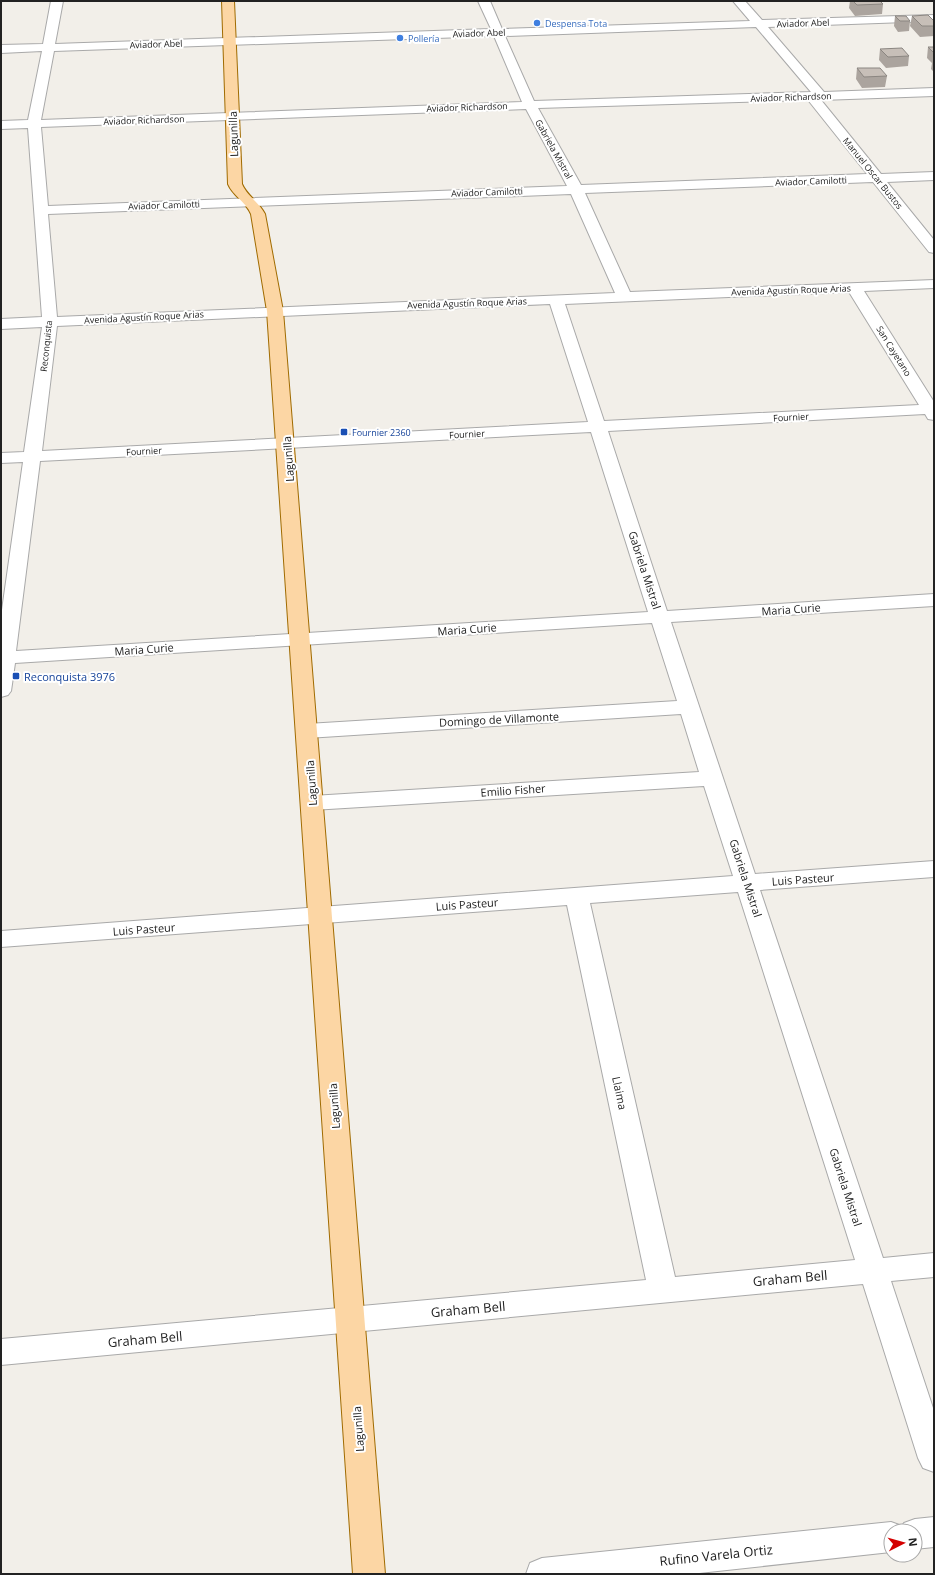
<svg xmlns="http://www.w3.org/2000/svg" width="935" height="1575" font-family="'Open Sans',sans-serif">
  <rect width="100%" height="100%" fill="#f2efe9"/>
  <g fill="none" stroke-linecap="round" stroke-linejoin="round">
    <defs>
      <path id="minor" d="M 51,1 L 63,1 L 55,44 L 491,29 L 478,1 L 490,1 L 502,29 L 750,21 L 733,1 L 745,1 L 762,20 L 934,15 L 934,21 L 768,27 L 824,92 L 934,88 L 934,96 L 821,100 L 881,174 L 934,172 L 934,180 L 887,182 L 934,240 L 934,253 L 929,252 L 873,182 L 585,193 L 630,292 L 934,280 L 934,288 L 864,291 L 934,402 L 934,420 L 928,419 L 925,414 L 608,431 L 667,611 L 934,594 L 934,606 L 671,622 L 755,874 L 934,861 L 934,877 L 760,890 L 883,1258 L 934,1253 L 934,1277 L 891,1281 L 934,1411 L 934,1472 L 923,1468 L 918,1458 L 863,1284 L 1,1365 L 1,1339 L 646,1280 L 567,905 L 1,947 L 1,931 L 733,876 L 704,786 L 312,810 L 304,808 L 301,803 L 304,798 L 312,796 L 699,772 L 681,714 L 307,738 L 300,736 L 296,731 L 300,726 L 307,724 L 677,701 L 652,623 L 15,663 L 11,691 L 8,695 L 1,697 L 1,617 L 23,462 L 1,463 L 1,453 L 24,452 L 42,327 L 1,329 L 1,319 L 42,317 L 28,128 L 1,129 L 1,121 L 28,120 L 42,51 L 1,53 L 1,45 L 43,44 ZM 756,27 L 811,92 L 534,101 L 505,36 ZM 494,36 L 522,102 L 41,120 L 54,51 ZM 808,100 L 867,174 L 581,185 L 538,108 ZM 526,109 L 567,186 L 48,206 L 41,127 ZM 571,194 L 615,293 L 57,317 L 48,214 ZM 849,292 L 919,405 L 604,421 L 565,304 ZM 550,304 L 588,422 L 42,451 L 57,326 ZM 591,432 L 648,612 L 16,651 L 40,461 ZM 738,892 L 855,1260 L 675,1277 L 590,903 Z
        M 934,1517 L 934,1547 L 915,1549 L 915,1531 L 891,1531 L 891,1552 L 690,1574 L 526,1574 L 530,1563 L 542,1558 L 891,1522 L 902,1526 L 904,1523 L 915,1519 Z"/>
      <path id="major" d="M 222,1 L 234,1 L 242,184 C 247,196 259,202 265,214 L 283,311 L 385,1574 L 353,1574 L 267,311 L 251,214 C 246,202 233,196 228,184 Z"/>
    </defs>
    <!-- minor casing -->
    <use href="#minor" stroke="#a9a9a9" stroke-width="2"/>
    <!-- major casing -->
    <use href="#major" stroke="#a06b00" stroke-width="2"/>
    <!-- minor -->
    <use href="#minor" fill="#fff" fill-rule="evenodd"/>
    <!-- major -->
    <use href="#major" fill="#fcd6a4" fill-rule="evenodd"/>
  </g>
  <!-- wall -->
  <path fill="#aba49e" d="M 850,1 L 880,1 L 883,4 L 882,14 L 855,16 L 849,8 Z
    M 895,16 L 910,21 L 909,31 L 898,32 L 894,26 Z
    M 912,16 L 934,20 L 934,18 L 934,36 L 920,37 L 910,26 Z
    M 928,47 L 934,47 L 934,72 L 931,69 L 932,63 L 927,58 Z
    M 880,49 L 909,56 L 908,66 L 886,68 L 879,60 Z
    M 857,68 L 887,76 L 885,87 L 862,88 L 856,79 Z"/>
  <!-- building -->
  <path fill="#c7bfb8" stroke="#8b8681" d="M 853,1 L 880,1 L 883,4 L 857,5 Z
    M 928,15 L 934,21 L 934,26 L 922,26 L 912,16 Z
    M 895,16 L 906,16 L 910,21 L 900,21 Z
    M 928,47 L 934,47 L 934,53 Z
    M 902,48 L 909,56 L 888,57 L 880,49 Z
    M 857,68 L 880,68 L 887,76 L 864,77 Z"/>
  <!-- markers -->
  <g fill="#3f7fe0" stroke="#fff" stroke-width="1.5">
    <circle cx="537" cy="23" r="4"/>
    <circle cx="400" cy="38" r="4"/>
  </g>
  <g fill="#1a4fb4" stroke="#fff" stroke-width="1.5">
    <rect x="340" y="428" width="8" height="8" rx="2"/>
    <rect x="12" y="672" width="8" height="8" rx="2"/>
  </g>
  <g text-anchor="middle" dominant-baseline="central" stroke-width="4" stroke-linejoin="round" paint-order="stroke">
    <!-- far-shop labels -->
    <g font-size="9" fill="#366cbe" stroke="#fff" text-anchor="start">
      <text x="545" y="23">Despensa Tota</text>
      <text x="408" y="38">Pollería</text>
    </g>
    <!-- far-street labels -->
    <g font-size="9" fill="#222" stroke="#fff">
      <text transform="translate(803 23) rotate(-2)">Aviador Abel</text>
      <text transform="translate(479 33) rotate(-2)">Aviador Abel</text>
      <text transform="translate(156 44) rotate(-2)">Aviador Abel</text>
      <text transform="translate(791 97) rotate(-2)">Aviador Richardson</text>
      <text transform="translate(467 107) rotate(-2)">Aviador Richardson</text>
      <text transform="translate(144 120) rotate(-2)">Aviador Richardson</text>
      <text transform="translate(554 149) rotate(61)">Gabriela Mistral</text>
      <text transform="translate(873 173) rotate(51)">Manuel Oscar Bustos</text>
      <text transform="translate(811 181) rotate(-2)">Aviador Camilotti</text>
      <text transform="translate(487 192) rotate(-2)">Aviador Camilotti</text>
      <text transform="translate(164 205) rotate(-2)">Aviador Camilotti</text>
      <text transform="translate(791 290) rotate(-2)">Avenida Agustín Roque Arias</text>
      <text transform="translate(467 303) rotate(-2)">Avenida Agustín Roque Arias</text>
      <text transform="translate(144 317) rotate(-3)">Avenida Agustín Roque Arias</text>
      <text transform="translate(46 346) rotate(-84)">Reconquista</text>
      <text transform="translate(894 351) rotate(58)">San Cayetano</text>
      <text transform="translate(791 417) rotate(-3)">Fournier</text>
      <text transform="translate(467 434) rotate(-3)">Fournier</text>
      <text transform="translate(144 451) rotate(-3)">Fournier</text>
    </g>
    <!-- far-transit labels -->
    <g font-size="9" fill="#164399" stroke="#fff" text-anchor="start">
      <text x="352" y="432">Fournier 2360</text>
    </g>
    <!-- street labels -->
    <g font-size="11" fill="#222" stroke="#fff">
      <text transform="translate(233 134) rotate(-92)">Lagunilla</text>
      <text transform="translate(288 459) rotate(-94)">Lagunilla</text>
      <text transform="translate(645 570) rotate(72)">Gabriela Mistral</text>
      <text transform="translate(791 609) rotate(-4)">Maria Curie</text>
      <text transform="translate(467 629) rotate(-4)">Maria Curie</text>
      <text transform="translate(144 649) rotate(-4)">Maria Curie</text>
      <text transform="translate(499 719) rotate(-3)">Domingo de Villamonte</text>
      <text transform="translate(311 783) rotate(-94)">Lagunilla</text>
      <text transform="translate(513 790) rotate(-4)">Emilio Fisher</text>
      <text transform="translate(746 878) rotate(72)">Gabriela Mistral</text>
      <text transform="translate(803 879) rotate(-4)">Luis Pasteur</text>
      <text transform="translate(467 904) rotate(-4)">Luis Pasteur</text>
      <text transform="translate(144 929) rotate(-4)">Luis Pasteur</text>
      <text transform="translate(620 1093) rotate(78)">Llaima</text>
      <text transform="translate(334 1106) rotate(-94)">Lagunilla</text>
      <text transform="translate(846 1187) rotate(72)">Gabriela Mistral</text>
      <text transform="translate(358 1429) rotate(-94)">Lagunilla</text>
    </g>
    <!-- transit labels -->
    <g font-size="11" fill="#164399" stroke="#fff" text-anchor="start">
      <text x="24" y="676">Reconquista 3976</text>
    </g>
    <!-- near-street labels -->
    <g font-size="13" fill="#222" stroke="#fff">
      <text transform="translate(790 1278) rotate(-5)">Graham Bell</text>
      <text transform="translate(468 1309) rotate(-5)">Graham Bell</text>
      <text transform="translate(145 1339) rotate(-5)">Graham Bell</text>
      <text transform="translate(716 1555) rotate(-6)">Rufino Varela Ortiz</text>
    </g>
  </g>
  <!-- border -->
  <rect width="935" height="1575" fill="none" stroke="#222222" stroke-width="4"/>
  <!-- north arrow -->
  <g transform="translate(903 1543) rotate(84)"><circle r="19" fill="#ffffff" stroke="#a7a7a7"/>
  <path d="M0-3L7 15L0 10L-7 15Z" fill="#d40000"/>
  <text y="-6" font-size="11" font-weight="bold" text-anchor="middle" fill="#222222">N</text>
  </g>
</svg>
